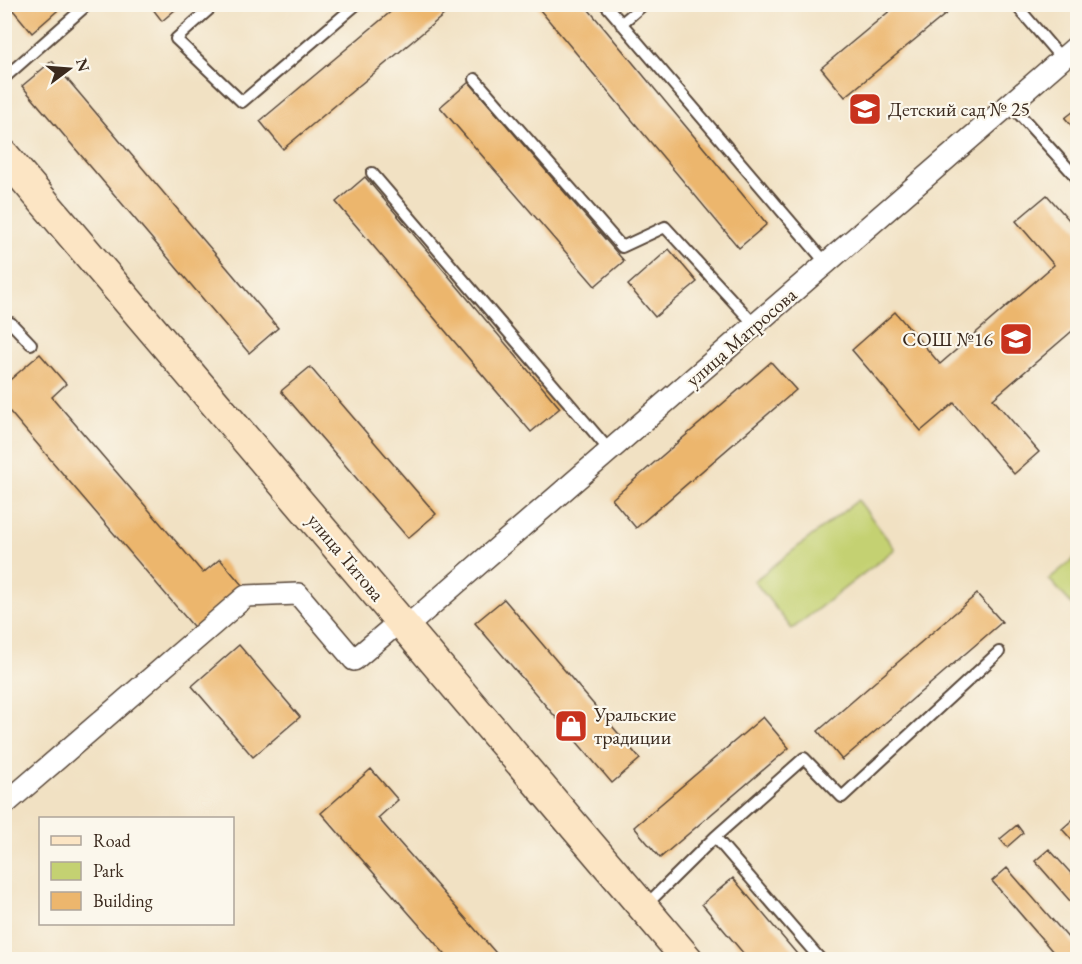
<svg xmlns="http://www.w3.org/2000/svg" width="1082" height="964" font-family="'EB Garamond',serif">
  <rect width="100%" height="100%" fill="#fbf7ec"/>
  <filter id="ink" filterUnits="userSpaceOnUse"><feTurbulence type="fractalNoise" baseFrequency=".0167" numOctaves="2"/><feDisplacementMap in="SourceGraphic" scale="12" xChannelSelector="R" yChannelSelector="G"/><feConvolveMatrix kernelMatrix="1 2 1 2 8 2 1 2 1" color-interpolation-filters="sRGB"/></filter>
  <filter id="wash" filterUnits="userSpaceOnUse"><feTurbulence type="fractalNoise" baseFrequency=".008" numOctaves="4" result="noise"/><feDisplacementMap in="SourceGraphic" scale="24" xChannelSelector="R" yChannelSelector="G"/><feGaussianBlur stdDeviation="1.35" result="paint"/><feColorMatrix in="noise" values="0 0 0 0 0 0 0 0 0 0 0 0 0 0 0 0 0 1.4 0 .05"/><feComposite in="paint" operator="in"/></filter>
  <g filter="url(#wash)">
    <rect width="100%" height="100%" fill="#f1e1c3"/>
    <!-- green -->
    <path fill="#c4d172" stroke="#807e48" stroke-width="1.5" d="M 858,500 L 895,549 L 792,629 L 754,581 Z
      M 1077,556 L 1077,610 L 1049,579 Z"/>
    <g id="blocks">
      <!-- building -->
      <path fill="#ecb66d" d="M 8,4 L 65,4 L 32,33 Z
        M 149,4 L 182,4 L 162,21 Z
        M 400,4 L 457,4 L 283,149 L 260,121 Z
        M 535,4 L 584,4 L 767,224 L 739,248 Z
        M 898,4 L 958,4 L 845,97 L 821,68 Z
        M 52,61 L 278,328 L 249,353 L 22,86 Z
        M 469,82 L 624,261 L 595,286 L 440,107 Z
        M 1078,108 L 1078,133 L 1065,118 Z
        M 365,177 L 560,408 L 531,432 L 336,202 Z
        M 1047,195 L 1078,230 L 1078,326 L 993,399 L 1039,452 L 1014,474 L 954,403 L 921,431 L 852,350 L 895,312 L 940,364 L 1054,265 L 1016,221 Z
        M 669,249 L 697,282 L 655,317 L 628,285 Z
        M 40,354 L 66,384 L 52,397 L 203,573 L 220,559 L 247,591 L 198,632 L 4,405 L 4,385 Z
        M 771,362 L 796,390 L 636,528 L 612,499 Z
        M 310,367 L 436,514 L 408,538 L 281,391 Z
        M 977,594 L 1002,622 L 842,760 L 818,731 Z
        M 504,599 L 640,759 L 612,783 L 475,623 Z
        M 239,645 L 300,717 L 253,757 L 192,686 Z
        M 763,717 L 789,748 L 660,858 L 634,827 Z
        M 371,769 L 398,800 L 378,818 L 502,960 L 450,960 L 321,813 Z
        M 1078,815 L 1078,847 L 1062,829 Z
        M 1017,825 L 1023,833 L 1007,847 L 1000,839 Z
        M 1049,849 L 1078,881 L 1078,910 L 1035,861 Z
        M 1007,868 L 1078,949 L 1078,960 L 1060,960 L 992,881 Z
        M 733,878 L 802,960 L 749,960 L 702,904 Z"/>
    </g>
  </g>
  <g filter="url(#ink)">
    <use href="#blocks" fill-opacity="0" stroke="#564537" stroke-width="1.5"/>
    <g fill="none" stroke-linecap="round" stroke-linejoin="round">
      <defs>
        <path id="lane" d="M 215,4 L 176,39 L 242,102 L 357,4
          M 605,4 L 826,263
          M 1015,4 L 1062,59
          M 621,24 L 644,4
          M 4,78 L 88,4
          M 475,79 L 622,247 L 665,227 L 755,325
          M 1010,104 L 1078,179
          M 372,173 L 610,451
          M 4,329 L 11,323 L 31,344
          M 715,837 L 821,960
          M 644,907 L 715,837 L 804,758 L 842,797 L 999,652"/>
        <path id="street" d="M 405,628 L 1078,45
          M 4,805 L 246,596 L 298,594 L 354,660 L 400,621"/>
        <path id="secondary" d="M 4,155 L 688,960"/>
      </defs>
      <!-- lane casing -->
      <use href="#lane" stroke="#564537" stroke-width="14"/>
      <!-- street casing -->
      <use href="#street" stroke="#564537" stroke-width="24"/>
      <!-- secondary casing -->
      <use href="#secondary" stroke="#564537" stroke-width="33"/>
      <!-- lane -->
      <use href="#lane" stroke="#fff" stroke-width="10"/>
      <!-- street -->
      <use href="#street" stroke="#fff" stroke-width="21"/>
      <!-- secondary -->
      <use href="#secondary" stroke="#fce5c4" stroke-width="30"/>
    </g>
  </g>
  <!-- icons -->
  <defs>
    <symbol id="school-square" viewBox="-11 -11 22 22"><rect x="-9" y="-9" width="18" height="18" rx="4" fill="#c8321e" stroke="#fbf7ec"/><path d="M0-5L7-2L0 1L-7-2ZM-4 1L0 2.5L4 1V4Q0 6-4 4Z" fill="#fff"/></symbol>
    <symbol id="shop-square" viewBox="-11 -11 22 22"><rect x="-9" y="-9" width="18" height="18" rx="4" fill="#c8321e" stroke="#fbf7ec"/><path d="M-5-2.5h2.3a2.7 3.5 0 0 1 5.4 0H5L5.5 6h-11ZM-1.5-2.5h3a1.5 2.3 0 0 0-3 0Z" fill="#fff"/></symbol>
  </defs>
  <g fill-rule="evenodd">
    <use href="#school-square" x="846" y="90" width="38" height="38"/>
    <use href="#school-square" x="997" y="320" width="38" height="38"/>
    <use href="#shop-square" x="552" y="707" width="38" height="38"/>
  </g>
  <g text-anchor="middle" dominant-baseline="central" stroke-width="4.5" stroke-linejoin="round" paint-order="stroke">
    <!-- poi labels -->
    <g font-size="20" fill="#3b2a1e" stroke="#fbf7ec" text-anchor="start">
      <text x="888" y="109">Детский сад № 25</text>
      <text x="993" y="339" text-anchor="end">СОШ №16</text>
      <text x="594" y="714">Уральские<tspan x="594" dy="23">традиции</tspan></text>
    </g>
    <!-- street labels -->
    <g font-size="20" fill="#3b2a1e" stroke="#fbf7ec">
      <text transform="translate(741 337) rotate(-41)">улица Матросова</text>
      <text transform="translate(346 557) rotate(50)">улица Титова</text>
    </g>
  </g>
  <!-- margin -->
  <rect width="1082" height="964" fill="none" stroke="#fbf7ec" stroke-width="24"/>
  <!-- legend -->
  <rect x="39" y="817" width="195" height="108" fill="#fbf7ec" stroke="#aea59a" stroke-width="1.5"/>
  <rect x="51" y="836" width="30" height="9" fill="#fce5c4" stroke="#aea59a" stroke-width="1.5"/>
  <text x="93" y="847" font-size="18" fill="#3b2a1e">Road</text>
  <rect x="51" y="862" width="30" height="18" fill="#c4d172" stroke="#aea59a" stroke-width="1.5"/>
  <text x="93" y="877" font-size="18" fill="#3b2a1e">Park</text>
  <rect x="51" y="892" width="30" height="18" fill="#ecb66d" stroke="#aea59a" stroke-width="1.5"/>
  <text x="93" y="907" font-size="18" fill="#3b2a1e">Building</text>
  <!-- north arrow -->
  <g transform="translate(69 69) rotate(74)" stroke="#fbf7ec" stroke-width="4.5" paint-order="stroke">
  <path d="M0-4.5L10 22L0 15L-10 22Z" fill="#3b2a1e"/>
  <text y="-9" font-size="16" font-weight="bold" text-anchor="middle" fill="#3b2a1e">N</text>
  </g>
</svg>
